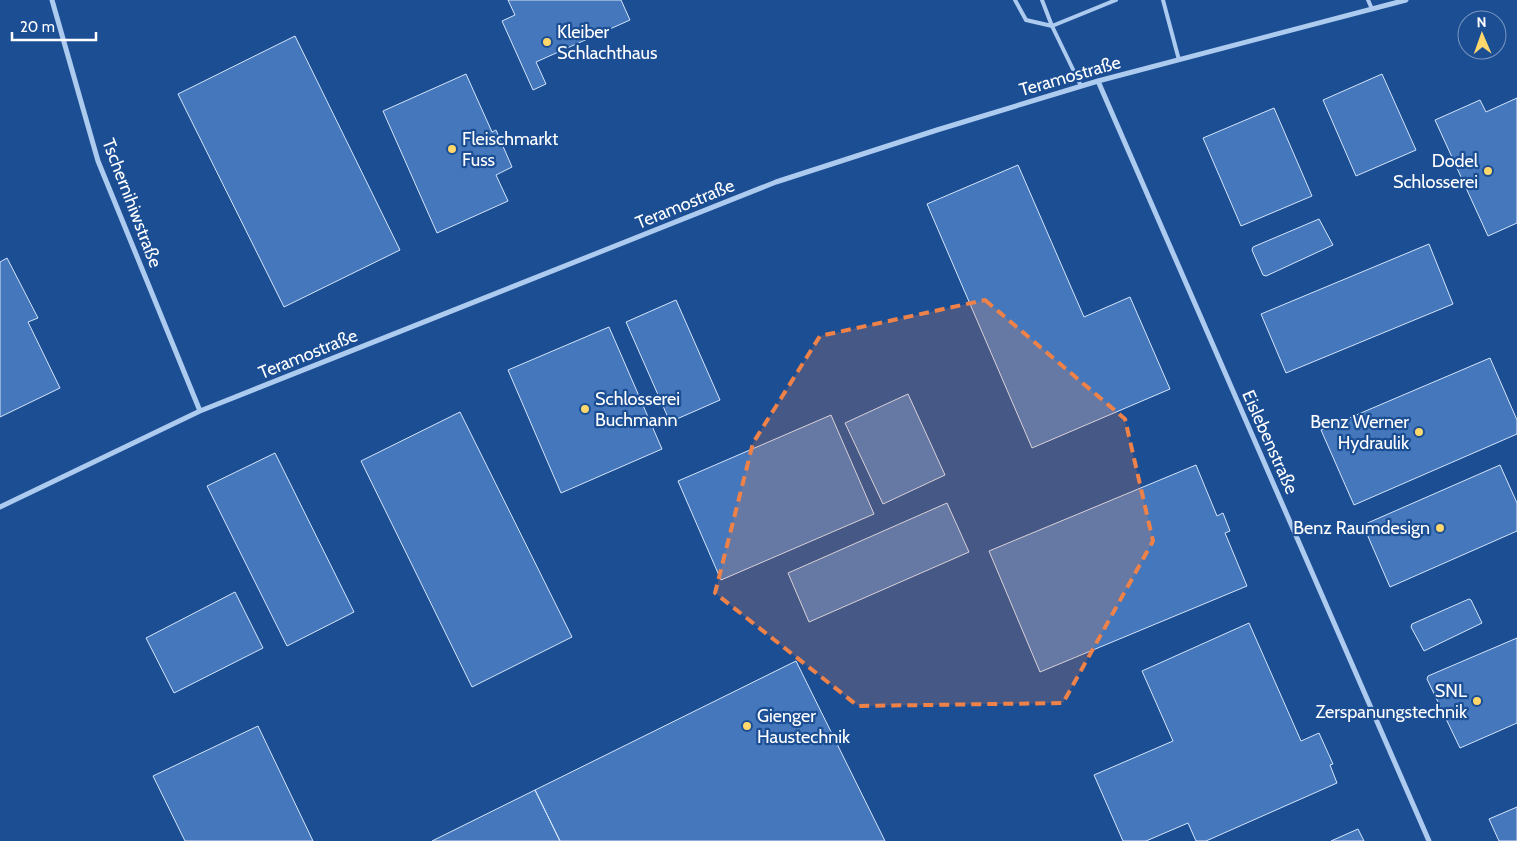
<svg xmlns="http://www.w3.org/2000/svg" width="1517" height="841" font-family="Cabin,sans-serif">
  <rect width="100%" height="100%" fill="#1c4e94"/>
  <!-- building -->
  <path fill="#47b" stroke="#d4e5fb" d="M 508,0 L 621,0 L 630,20 L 536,62 L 546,84 L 533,90 L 502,21 L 515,15 Z
    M 295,36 L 400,250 L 284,307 L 178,94 Z
    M 466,74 L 492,132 L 496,130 L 512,167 L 496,175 L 508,201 L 437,233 L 383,111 Z
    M 1382,74 L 1416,150 L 1356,176 L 1323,100 Z
    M 1517,98 L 1517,223 L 1488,236 L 1435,120 L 1480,100 L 1486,112 Z
    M 1274,108 L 1312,196 L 1241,226 L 1203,138 Z
    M 1018,165 L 1084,317 L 1130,297 L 1170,389 L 1032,448 L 927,204 Z
    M 1319,219 L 1333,245 L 1266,276 L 1263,275 L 1252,250 L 1253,247 Z
    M 1429,244 L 1453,304 L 1286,373 L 1261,314 Z
    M 7,258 L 38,318 L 28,322 L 60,388 L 0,417 L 0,262 Z
    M 676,300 L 720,400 L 670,422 L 626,322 Z
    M 609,327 L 662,449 L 561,493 L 508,370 Z
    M 1490,358 L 1517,420 L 1517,434 L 1354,505 L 1321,430 Z
    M 908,394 L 945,475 L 883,504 L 845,423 Z
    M 460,412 L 572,637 L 472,687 L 361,461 Z
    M 831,415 L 874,514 L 721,580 L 678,481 Z
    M 275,453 L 354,612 L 287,646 L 207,486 Z
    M 1196,465 L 1217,516 L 1223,513 L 1230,531 L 1225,533 L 1247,586 L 1040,672 L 989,551 Z
    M 1500,465 L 1517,503 L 1517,531 L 1390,587 L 1363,525 Z
    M 947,503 L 969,552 L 809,622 L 788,573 Z
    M 235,592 L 263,648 L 174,693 L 146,638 Z
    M 1469,599 L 1471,600 L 1482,623 L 1424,651 L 1411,627 L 1412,624 Z
    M 1249,623 L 1301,741 L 1319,733 L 1333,764 L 1330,765 L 1337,783 L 1206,841 L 1196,841 L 1188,823 L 1146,841 L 1123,841 L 1094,775 L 1173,741 L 1142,671 Z
    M 1517,638 L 1517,723 L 1460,748 L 1427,679 L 1428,676 Z
    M 796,661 L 885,841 L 560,841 L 535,790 Z
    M 258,726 L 313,841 L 185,841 L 153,776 Z
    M 535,790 L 560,841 L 432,841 Z
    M 1517,807 L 1517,841 L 1499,841 L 1489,819 Z
    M 1358,829 L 1364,841 L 1331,841 Z"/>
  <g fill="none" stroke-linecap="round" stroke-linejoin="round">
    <!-- lane -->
    <path stroke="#adcaef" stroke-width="4" d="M 1015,0 L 1026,20 L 1052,26 L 1081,86
      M 1042,0 L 1052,26 L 1116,0
      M 1163,0 L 1179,60
      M 1368,0 L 1372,9"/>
    <!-- street -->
    <path stroke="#adcaef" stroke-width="5" d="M 52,0 L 98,161 L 200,411
      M 1098,81 L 1429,841
      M 0,507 L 200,411 L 776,182 L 937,130 L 1098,81 L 1406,0"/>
  </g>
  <!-- marked area -->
  <path fill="#ee8249" fill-opacity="0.2" stroke="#ee8249" stroke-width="4" stroke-dasharray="10 6" stroke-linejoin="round" d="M 985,300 L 1125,419 L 1153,541 L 1063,703 L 858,706 L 715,593 L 753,443 L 820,336 Z"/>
  <!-- markers -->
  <g fill="#ffd76b" stroke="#1c4e94" stroke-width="2">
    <circle cx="547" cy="42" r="5"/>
    <circle cx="452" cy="149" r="5"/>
    <circle cx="1488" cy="171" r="5"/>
    <circle cx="585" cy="409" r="5"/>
    <circle cx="1419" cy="432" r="5"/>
    <circle cx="1440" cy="528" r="5"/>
    <circle cx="1477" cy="701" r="5"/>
    <circle cx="747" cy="726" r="5"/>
  </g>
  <g text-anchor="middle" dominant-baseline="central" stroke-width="4.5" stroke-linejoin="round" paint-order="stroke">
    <!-- poi labels -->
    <g font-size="18" fill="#fff" stroke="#1c4e94" text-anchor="start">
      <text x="557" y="32">Kleiber<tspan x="557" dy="21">Schlachthaus</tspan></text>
      <text x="462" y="139">Fleischmarkt<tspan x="462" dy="21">Fuss</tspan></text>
      <text x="1478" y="161" text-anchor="end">Dodel<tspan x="1478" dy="21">Schlosserei</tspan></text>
      <text x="595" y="399">Schlosserei<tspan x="595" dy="21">Buchmann</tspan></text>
      <text x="1409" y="422" text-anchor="end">Benz Werner<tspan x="1409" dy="21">Hydraulik</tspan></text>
      <text x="1430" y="528" text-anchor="end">Benz Raumdesign</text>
      <text x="1467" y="691" text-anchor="end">SNL<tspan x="1467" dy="21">Zerspanungstechnik</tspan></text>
      <text x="757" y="716">Gienger<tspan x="757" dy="21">Haustechnik</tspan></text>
    </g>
    <!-- street labels -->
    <g font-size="18" fill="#fff" stroke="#1c4e94">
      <text transform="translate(1070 76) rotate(-16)">Teramostraße</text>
      <text transform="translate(132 203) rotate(69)">Tschernihiwstraße</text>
      <text transform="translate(685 204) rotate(-22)">Teramostraße</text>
      <text transform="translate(308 354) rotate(-22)">Teramostraße</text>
      <text transform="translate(1270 442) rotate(66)">Eislebenstraße</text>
    </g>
  </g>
  <!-- north arrow -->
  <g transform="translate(1482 35) rotate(358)"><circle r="24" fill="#1c4e94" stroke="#7795bf"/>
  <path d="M0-4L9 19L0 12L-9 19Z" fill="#ffd76b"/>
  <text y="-8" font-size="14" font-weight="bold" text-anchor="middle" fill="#ffffff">N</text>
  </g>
  <!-- scale -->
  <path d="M12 32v8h84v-8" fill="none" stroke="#ffffff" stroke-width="2.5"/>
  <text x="20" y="32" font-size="15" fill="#ffffff" stroke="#1c4e94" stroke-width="4" paint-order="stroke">20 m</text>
</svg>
